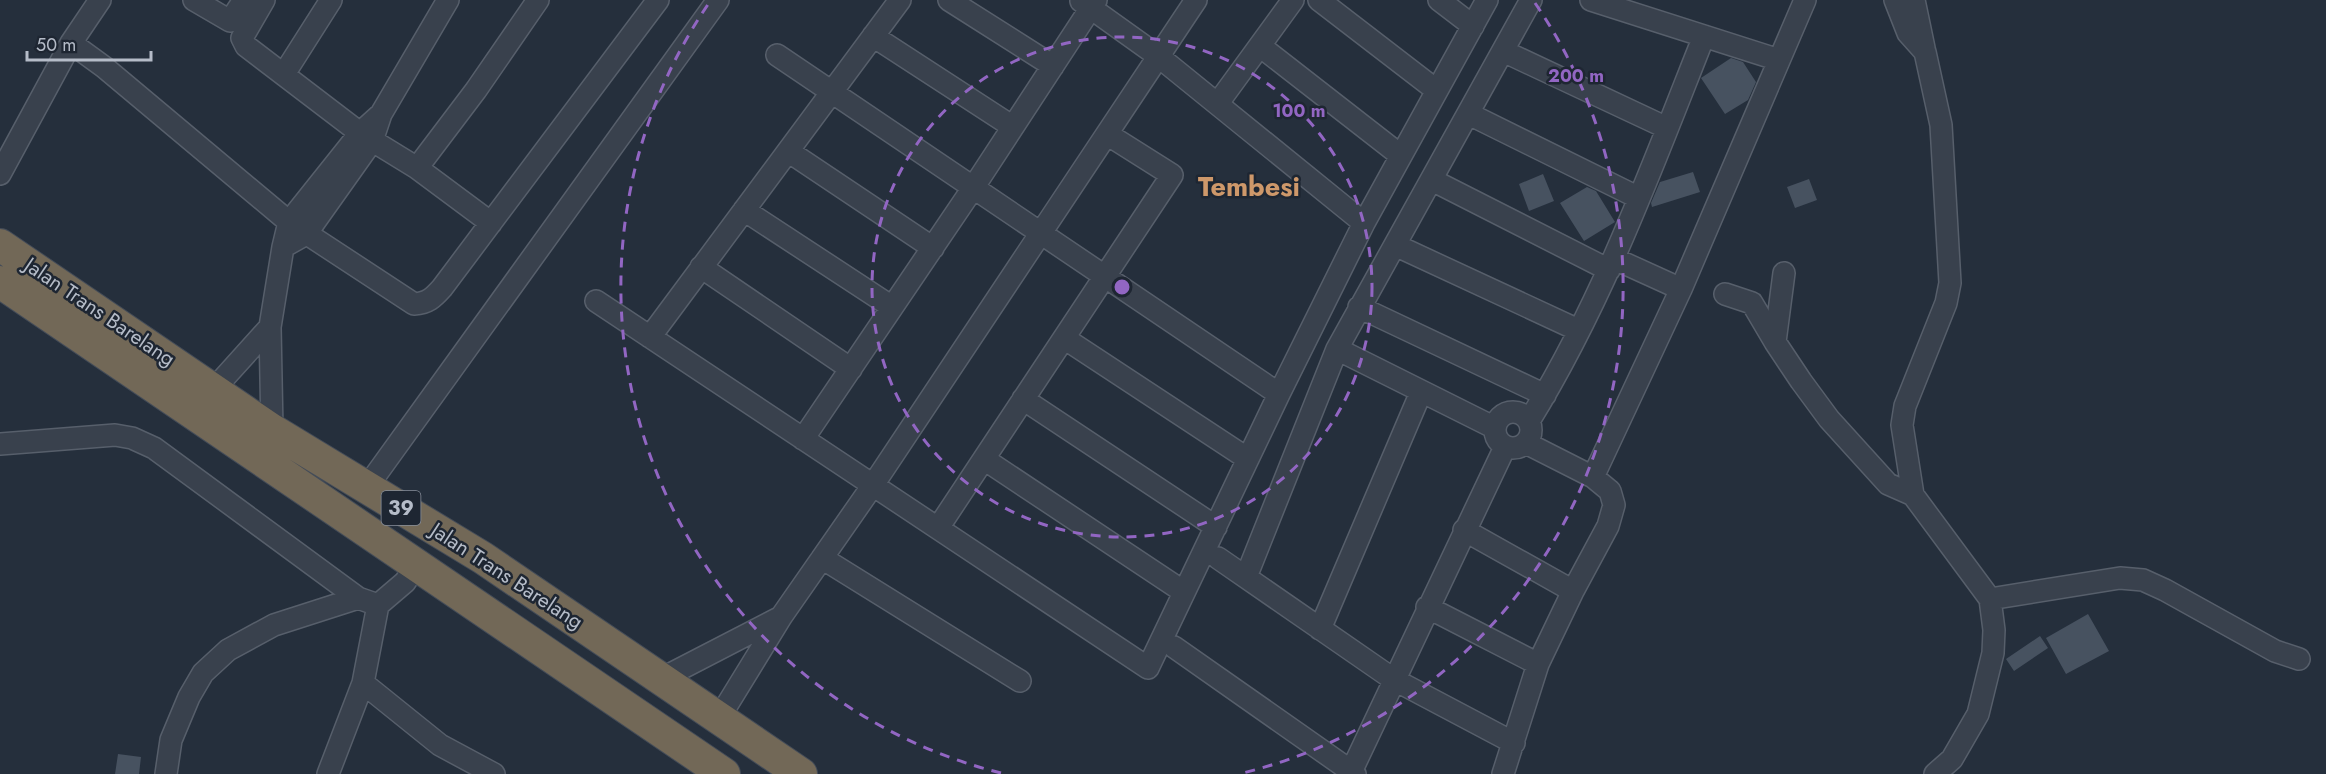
<svg xmlns="http://www.w3.org/2000/svg" width="2326" height="774" font-family="Jost,sans-serif">
  <rect width="100%" height="100%" fill="#252f3c"/>
  <!-- building -->
  <path fill="#475260" d="M 1731,58 L 1743,62 L 1756,82 L 1748,100 L 1725,114 L 1701,78 Z
    M 1693,172 L 1700,192 L 1652,207 L 1651,203 L 1660,182 Z
    M 1543,174 L 1554,201 L 1529,211 L 1519,184 Z
    M 1809,179 L 1817,200 L 1795,208 L 1787,187 Z
    M 1587,187 L 1596,191 L 1615,222 L 1584,241 L 1560,203 Z
    M 2088,614 L 2109,651 L 2066,674 L 2046,638 Z
    M 2040,636 L 2048,648 L 2014,671 L 2006,659 Z
    M 118,754 L 141,757 L 139,774 L 115,774 Z"/>
  <g fill="none" stroke-linecap="round" stroke-linejoin="round">
    <defs>
      <path id="minor" d="M 100,0 L 71,43 L 104,67 L 289,222 L 414,304 C 428,303 433,298 442,288 L 658,0
        M 194,0 L 230,21 L 244,0
        M 264,0 L 242,38 L 246,46 L 360,133 L 417,168 L 491,223
        M 949,0 L 1053,66
        M 1319,0 L 1436,90
        M 1439,0 L 1473,26
        M 1591,0 L 1779,60
        M 1895,0 L 1908,33 L 1925,52 L 1941,125 L 1950,283 L 1946,303 L 1905,406 L 1902,425 L 1913,495
        M 1914,0 L 1924,48
        M 1081,1 L 1158,56 L 1364,223
        M 873,36 L 1013,127
        M 1260,46 L 1400,155
        M 1503,51 L 1667,128
        M 777,55 L 1279,394
        M 284,74 L 331,0
        M 1218,103 L 1293,0
        M 381,114 L 360,133 L 289,222 L 283,247 L 306,234 L 372,141 L 381,114 L 448,0
        M 1469,114 L 1639,198
        M 788,151 L 933,248
        M 417,168 L 476,90 L 538,0
        M 0,174 L 71,43
        M 1432,180 L 1609,270
        M 744,210 L 892,307
        M 1395,245 L 1578,330
        M 1615,259 L 1681,289
        M 701,267 L 851,369
        M 1784,273 L 1775,342 L 1801,381 L 1829,419 L 1888,484 L 1913,495 L 1990,599 L 1994,630 L 1993,653 L 1978,714 L 1952,759 L 1935,774
        M 1725,294 L 1752,303 L 1775,342
        M 596,301 L 1148,668 L 1279,394 L 1364,223 L 1487,0
        M 1359,307 L 1545,395
        M 650,337 L 900,0
        M 1064,338 L 1248,459
        M 1337,349 L 1495,428
        M 214,389 L 270,327
        M 1023,399 L 1216,527
        M1495 430a18 18 0 1 1 36 0a18 18 0 1 1-36 0Z
        M 1529,421 C 1603,301 1652,167 1704,36
        M 272,430 L 270,327 L 283,247
        M 803,439 L 973,188 L 1096,0
        M 1526,443 L 1593,477
        M 0,444 L 115,435 L 132,438 L 154,448 L 358,598 L 378,605
        M 984,459 L 1184,592
        M 367,487 L 718,0
        M 938,528 L 1172,175 L 1107,134
        M 1464,530 L 1573,591
        M 822,558 L 1020,681
        M 1218,558 L 1393,679 L 1514,743
        M 1246,577 L 1337,349 L 1531,0
        M 1990,599 L 2120,578 L 2143,580 L 2165,590 L 2275,651 L 2299,659
        M 1427,607 L 1538,664
        M 1320,629 L 1421,392
        M 1174,647 L 1355,774
        M 661,679 L 781,617
        M 363,683 L 440,745 L 494,774
        M 719,718 L 781,617 L 873,485 L 1196,0
        M 166,774 L 171,740 L 189,697 L 203,673 L 228,650 L 274,625 L 358,598
        M 328,774 L 363,683 L 378,605 L 405,582 L 417,564
        M 1350,774 L 1505,447
        M 1503,774 L 1538,664 L 1573,591 L 1608,526 L 1614,505 L 1610,491 L 1593,477 L 1681,289 L 1805,0"/>
      <path id="highway" d="M 0,245 L 272,430 L 483,558 L 801,774
        M 0,282 L 724,774"/>
    </defs>
    <!-- minor casing -->
    <use href="#minor" stroke="#575f6b" stroke-width="24"/>
    <!-- highway casing -->
    <use href="#highway" stroke="#444c58" stroke-width="34"/>
    <!-- minor -->
    <use href="#minor" stroke="#39414d" stroke-width="21"/>
    <!-- highway -->
    <use href="#highway" stroke="#726857" stroke-width="32"/>
  </g>
  <!-- distance rings -->
  <g fill="none" stroke="#9266c3" stroke-width="3" stroke-dasharray="10 8">
    <circle cx="1122" cy="287" r="250"/>
    <path d="M1001 773A501 501 0 0 1 709 3M1535 3A501 501 0 0 1 1243 773"/>
  </g>
  <g text-anchor="middle" dominant-baseline="central" stroke-width="5" stroke-linejoin="round" paint-order="stroke">
    <!-- shield labels -->
    <rect fill="#1e2632" stroke="#888f9b" stroke-width="1.5" x="381.5" y="491" width="39" height="34" rx="4.5"/>
    <g font-size="20" font-weight="bold" fill="#b5bcc8">
      <text x="401" y="508">39</text>
    </g>
    <!-- street labels -->
    <g font-size="21" fill="#b5bcc8" stroke="#1e2632">
      <text transform="translate(100 312) rotate(34)">Jalan Trans Barelang</text>
      <text transform="translate(507 576) rotate(33)">Jalan Trans Barelang</text>
    </g>
    <!-- district labels -->
    <g font-size="27" font-weight="bold" fill="#ce986a" stroke="#1e2632">
      <text x="1249" y="186">Tembesi</text>
    </g>
  </g>
  <circle cx="1122" cy="287" r="9" fill="#9266c3" stroke="#1e2632" stroke-width="3"/>
  <g font-size="18" text-anchor="middle" font-weight="bold" fill="#9266c3" stroke="#1e2632" stroke-width="5" stroke-linejoin="round" paint-order="stroke">
    <text x="1576" y="82">200 m</text>
    <text x="1299" y="117">100 m</text>
  </g>
  <!-- scale -->
  <path d="M27 51v9h124v-9" fill="none" stroke="#b5bcc8" stroke-width="3"/>
  <text x="36" y="51" font-size="18" fill="#b5bcc8" stroke="#1e2632" stroke-width="4.5" paint-order="stroke">50 m</text>
</svg>
